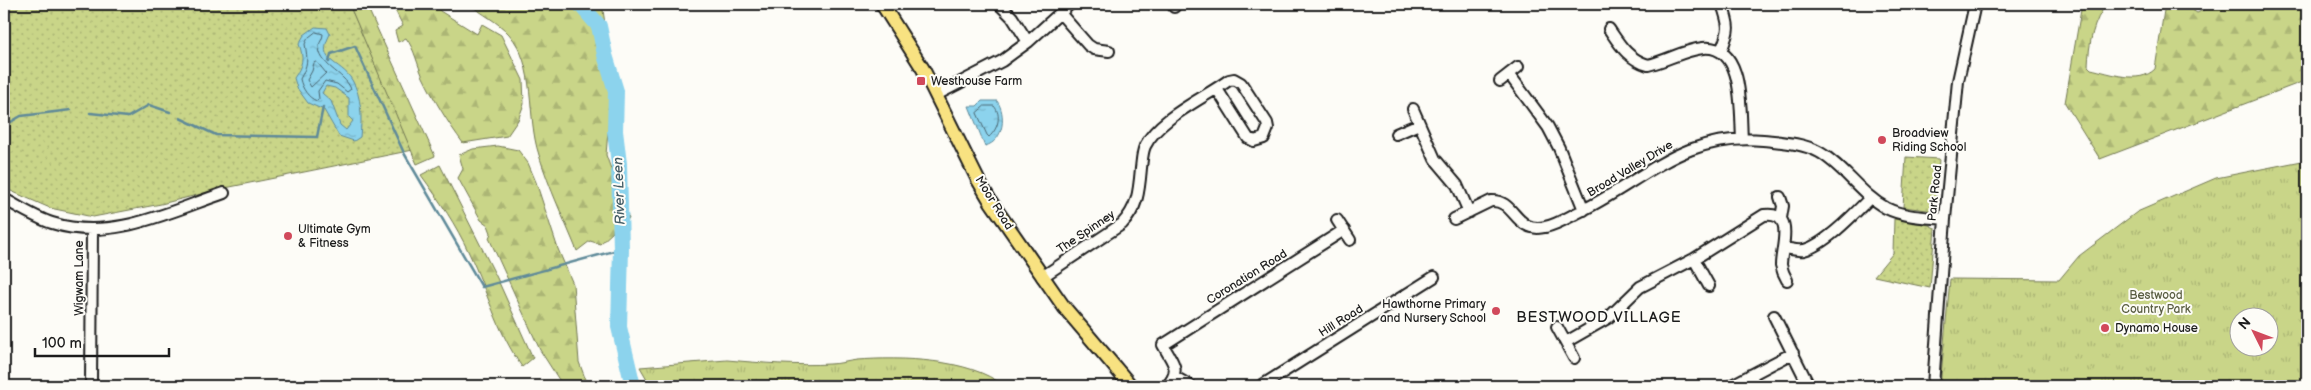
<svg xmlns="http://www.w3.org/2000/svg" width="2311" height="390" font-family="'Balsamiq Sans',sans-serif">
  <defs>
    <pattern id="grass-dots" width="8" height="8" patternUnits="userSpaceOnUse" patternTransform="scale(1.25)"><rect width="8" height="8" fill="#c9d588"/><path d="M2 2h.1M6 6h.1" fill="none" stroke="#acb675" stroke-width="1.8" stroke-linecap="round"/></pattern>
    <pattern id="forest-firs" width="22" height="20" patternUnits="userSpaceOnUse" patternTransform="scale(1.25)"><rect width="22" height="20" fill="#c9d588"/><path d="M5 1l3.5 6h-7zM16 11l3.5 6h-7z" fill="#acb675"/></pattern>
    <pattern id="park-tufts" width="24" height="20" patternUnits="userSpaceOnUse" patternTransform="scale(1.25)"><rect width="24" height="20" fill="#c9d588"/><path d="M3 7l-1-3M5 7V3M7 7l1-3M15 17l-1-3M17 17v-4M19 17l1-3" fill="none" stroke="#acb675"/></pattern>
    <pattern id="water-ripples" width="26" height="14" patternUnits="userSpaceOnUse" patternTransform="scale(1.25)"><rect width="26" height="14" fill="#8cd3ed"/><path d="M2 4q2-2 4 0t4 0M15 11q2-2 4 0t4 0" fill="none" stroke="#78b5cb"/></pattern>
  </defs>
  <rect width="100%" height="100%" fill="#fdfcf7"/>
  <filter id="ink" filterUnits="userSpaceOnUse"><feTurbulence type="fractalNoise" baseFrequency=".02" numOctaves="2"/><feDisplacementMap in="SourceGraphic" scale="10" xChannelSelector="R" yChannelSelector="G"/><feConvolveMatrix kernelMatrix="1 2 1 2 8 2 1 2 1" color-interpolation-filters="sRGB"/></filter>
  <g filter="url(#ink)">
    <!-- grass -->
    <path fill="url(#grass-dots)" stroke="#727852" d="M 4,4 L 349,4 L 413,150 L 225,188 L 161,204 L 93,217 L 50,208 L 4,188 Z
      M 1906,157 L 1939,159 L 1935,211 L 1903,207 Z
      M 1894,219 L 1929,225 L 1935,228 L 1930,288 L 1874,276 L 1893,253 Z"/>
    <!-- forest -->
    <path fill="url(#forest-firs)" stroke="#727852" d="M 349,4 L 366,4 L 435,156 L 417,164 Z
      M 392,4 L 436,4 L 440,11 L 477,34 L 482,24 L 501,35 L 523,80 L 524,104 L 518,120 L 507,136 L 463,143 C 448,123 434,100 423,77 C 417,64 415,50 406,38 L 398,42 L 395,31 L 403,26 Z
      M 469,4 L 601,4 L 603,10 L 606,31 L 610,105 L 606,155 L 629,219 L 615,213 L 613,232 L 600,244 L 590,241 L 577,251 C 564,219 549,188 539,155 C 526,116 537,66 509,34 C 498,22 482,14 469,4 Z
      M 2082,4 L 2107,4 C 2093,21 2089,43 2088,66 L 2091,69 C 2110,73 2139,85 2155,69 L 2165,4 L 2186,4 L 2189,8 L 2197,13 L 2208,8 L 2211,4 L 2307,4 L 2307,80 L 2100,159 L 2065,103 Z
      M 498,146 L 518,150 L 528,163 L 536,182 L 558,249 L 573,284 L 579,362 L 588,386 L 563,386 L 540,350 L 489,238 L 491,233 L 488,225 L 481,220 L 458,178 L 463,169 L 459,155 L 473,149 Z
      M 440,165 L 497,278 L 533,358 L 522,367 C 496,329 488,293 469,253 C 456,225 440,201 421,175 Z"/>
    <!-- park -->
    <path fill="url(#park-tufts)" stroke="#727852" fill-rule="evenodd" d="M 2307,160 L 2307,386 L 1940,386 L 1950,279 L 2059,280 L 2079,256 L 2137,212 L 2216,178 ZM 2238,318 L 2268,318 L 2268,348 L 2238,348 Z
      M 727,360 C 762,363 796,366 830,364 C 839,364 848,361 857,360 C 900,357 970,358 1004,386 L 651,386 L 640,367 Z"/>
    <!-- water -->
    <path fill="url(#water-ripples)" stroke="#5f8a99" fill-rule="evenodd" d="M 315,27 L 327,28 L 330,34 C 315,63 340,60 352,80 C 362,97 362,118 360,137 L 354,141 L 339,136 L 324,110 L 308,103 L 297,88 L 294,78 C 303,65 304,58 299,44 L 304,35 ZM 326,86 L 335,88 L 349,98 L 349,117 L 353,121 L 346,130 L 340,125 L 331,101 L 322,93 Z
      M 982,101 L 997,101 C 1006,113 1005,141 985,146 L 969,106 L 977,106 Z"/>
    <g fill="none" stroke-linecap="round" stroke-linejoin="round">
      <!-- shore -->
      <path stroke="#496570" stroke-width="1" d="M 316,32 L 323,34 C 323,38 320,42 319,45 C 318,66 344,72 351,89 L 347,92 L 337,84 L 325,81 L 318,91 L 319,99 L 317,101 C 308,98 302,88 300,79 C 308,64 308,61 305,44 L 308,38 Z
        M 317,62 L 326,73 L 311,87 L 307,80 L 312,71 L 314,63 Z
        M 985,106 L 994,106 C 1002,115 998,129 989,137 L 987,135 L 977,113 Z"/>
      <!-- stream -->
      <path stroke="#5f8a99" stroke-width="2.5" d="M 329,62 L 331,54 L 355,46 L 404,153 L 482,287 L 621,249
        M 90,113 L 128,117 L 149,105 L 170,112
        M 180,118 L 216,135 L 317,137 L 323,107
        M 4,126 L 21,116 L 71,110"/>
      <!-- river -->
      <path stroke="#8cd3ed" stroke-width="16" d="M 580,4 L 599,26 L 605,55 L 616,91 L 615,131 L 619,164 L 621,249 L 619,327 L 633,386"/>
      <defs>
        <path id="minor" d="M 999,4 L 1012,17 L 1028,42
          M 1174,7 L 1174,4
          M 1060,13 L 1088,45 L 1094,49 L 1109,51
          M 1609,29 C 1620,45 1628,59 1648,65 C 1666,61 1684,50 1703,48 C 1745,44 1740,112 1742,139
          M 1721,51 C 1730,29 1730,27 1722,4
          M 1509,74 L 1548,127 L 1559,148 L 1584,210
          M 1500,81 L 1518,67
          M 936,95 L 1002,61 L 1028,42 L 1070,4
          M 1413,109 L 1435,159 L 1457,185 L 1469,212
          M 1396,134 L 1419,124
          M 1780,197 L 1783,206 L 1781,218
          M 4,199 C 19,207 36,218 52,223 C 111,242 168,212 224,193
          M 1454,219 L 1491,201 C 1515,199 1515,234 1545,227 C 1556,225 1567,218 1577,213 C 1643,182 1682,132 1763,140 C 1781,142 1803,143 1819,152 C 1844,166 1860,194 1886,208 C 1904,217 1925,217 1945,219
          M 1337,220 L 1350,240
          M 1784,248 C 1791,249 1798,251 1804,250 C 1825,245 1855,213 1870,198
          M 1694,259 L 1709,286
          M 1042,277 L 1122,224 C 1138,207 1139,191 1141,168 C 1142,161 1142,153 1145,146 C 1159,118 1203,99 1229,80 L 1234,79 L 1241,83 L 1267,123 L 1268,128 L 1264,138 L 1254,141 L 1248,138 L 1217,89
          M 1774,316 L 1809,386
          M 1557,327 L 1574,358
          M 1566,342 L 1608,318 L 1640,287 L 1694,259 L 1764,215 C 1796,211 1781,247 1781,265 C 1782,270 1784,275 1787,280
          M 1750,375 L 1756,386
          M 1175,377 L 1191,386
          M 91,386 L 92,230
          M 1167,386 C 1182,369 1172,362 1163,345 L 1344,230
          M 1261,386 L 1434,277
          M 1730,386 L 1793,353
          M 1933,386 L 1945,219 L 1958,81 L 1975,4"/>
        <path id="major" d="M 882,4 L 923,69 L 978,180 L 991,202 L 1064,307 L 1131,386"/>
      </defs>
      <!-- minor casing -->
      <use href="#minor" stroke="#1c1c1c" stroke-width="14"/>
      <!-- major casing -->
      <use href="#major" stroke="#1c1c1c" stroke-width="16"/>
      <!-- minor -->
      <use href="#minor" stroke="#fdfcf7" stroke-width="10"/>
      <!-- major -->
      <use href="#major" stroke="#f8e281" stroke-width="12"/>
    </g>
  </g>
  <!-- markers -->
  <g fill="#d1495b" stroke="#fdfcf7" stroke-width="2">
    <rect x="916" y="76" width="10" height="10" rx="2.5"/>
    <circle cx="1882" cy="140" r="5"/>
    <circle cx="288" cy="236" r="5"/>
    <circle cx="1496" cy="311" r="5"/>
    <circle cx="2105" cy="328" r="5"/>
  </g>
  <g text-anchor="middle" dominant-baseline="central" stroke-width="4" stroke-linejoin="round" paint-order="stroke">
    <!-- poi labels -->
    <g font-size="12" fill="#1c1c1c" stroke="#fdfcf7" text-anchor="start">
      <text x="931" y="81">Westhouse Farm</text>
      <text x="1892" y="133">Broadview<tspan x="1892" dy="14">Riding School</tspan></text>
      <text x="298" y="229">Ultimate Gym<tspan x="298" dy="14">&amp; Fitness</tspan></text>
      <text x="1486" y="304" text-anchor="end">Hawthorne Primary<tspan x="1486" dy="14">and Nursery School</tspan></text>
      <text x="2115" y="328">Dynamo House</text>
    </g>
    <!-- street labels -->
    <g font-size="12" fill="#1c1c1c" stroke="#fdfcf7">
      <text transform="translate(1630 169) rotate(-31)">Broad Valley Drive</text>
      <text transform="translate(1935 193) rotate(-84)">Park Road</text>
      <text transform="translate(994 203) rotate(58)">Moor Road</text>
      <text transform="translate(1086 232) rotate(-34)">The Spinney</text>
      <text transform="translate(1247 277) rotate(-32)">Coronation Road</text>
      <text transform="translate(79 278) rotate(-90)">Wigwam Lane</text>
      <text transform="translate(1341 321) rotate(-32)">Hill Road</text>
    </g>
    <!-- park labels -->
    <g font-size="12" fill="#595d42" stroke="#fdfcf7">
      <text x="2156" y="295">Bestwood<tspan x="2156" dy="14">Country Park</tspan></text>
    </g>
    <!-- water labels -->
    <g font-size="14" font-style="italic" fill="#435c65" stroke="#fdfcf7">
      <text transform="translate(619 191) rotate(-92)">River Leen</text>
    </g>
    <!-- quarter labels -->
    <g font-size="15" letter-spacing="1" fill="#1c1c1c" stroke="#fdfcf7">
      <text x="1599" y="317">BESTWOOD VILLAGE</text>
    </g>
  </g>
  <!-- margin -->
  <rect width="2311" height="390" fill="none" stroke="#fdfcf7" stroke-width="20"/>
  <rect x="10" y="10" width="2291" height="370" fill="none" stroke="#1c1c1c" stroke-width="2" filter="url(#ink)"/>
  <!-- north arrow -->
  <g transform="translate(2254 332) rotate(312)"><circle r="24" fill="#fdfcf7" stroke="#a3a29f"/>
  <path d="M0-4L9 19L0 12L-9 19Z" fill="#d1495b"/>
  <text y="-8" font-size="14" font-weight="bold" text-anchor="middle" fill="#1c1c1c">N</text>
  </g>
  <!-- scale -->
  <path d="M35 348v8h134v-8" fill="none" stroke="#1c1c1c" stroke-width="2.5"/>
  <text x="42" y="348" font-size="15" fill="#1c1c1c" stroke="#fdfcf7" stroke-width="4" paint-order="stroke">100 m</text>
</svg>
